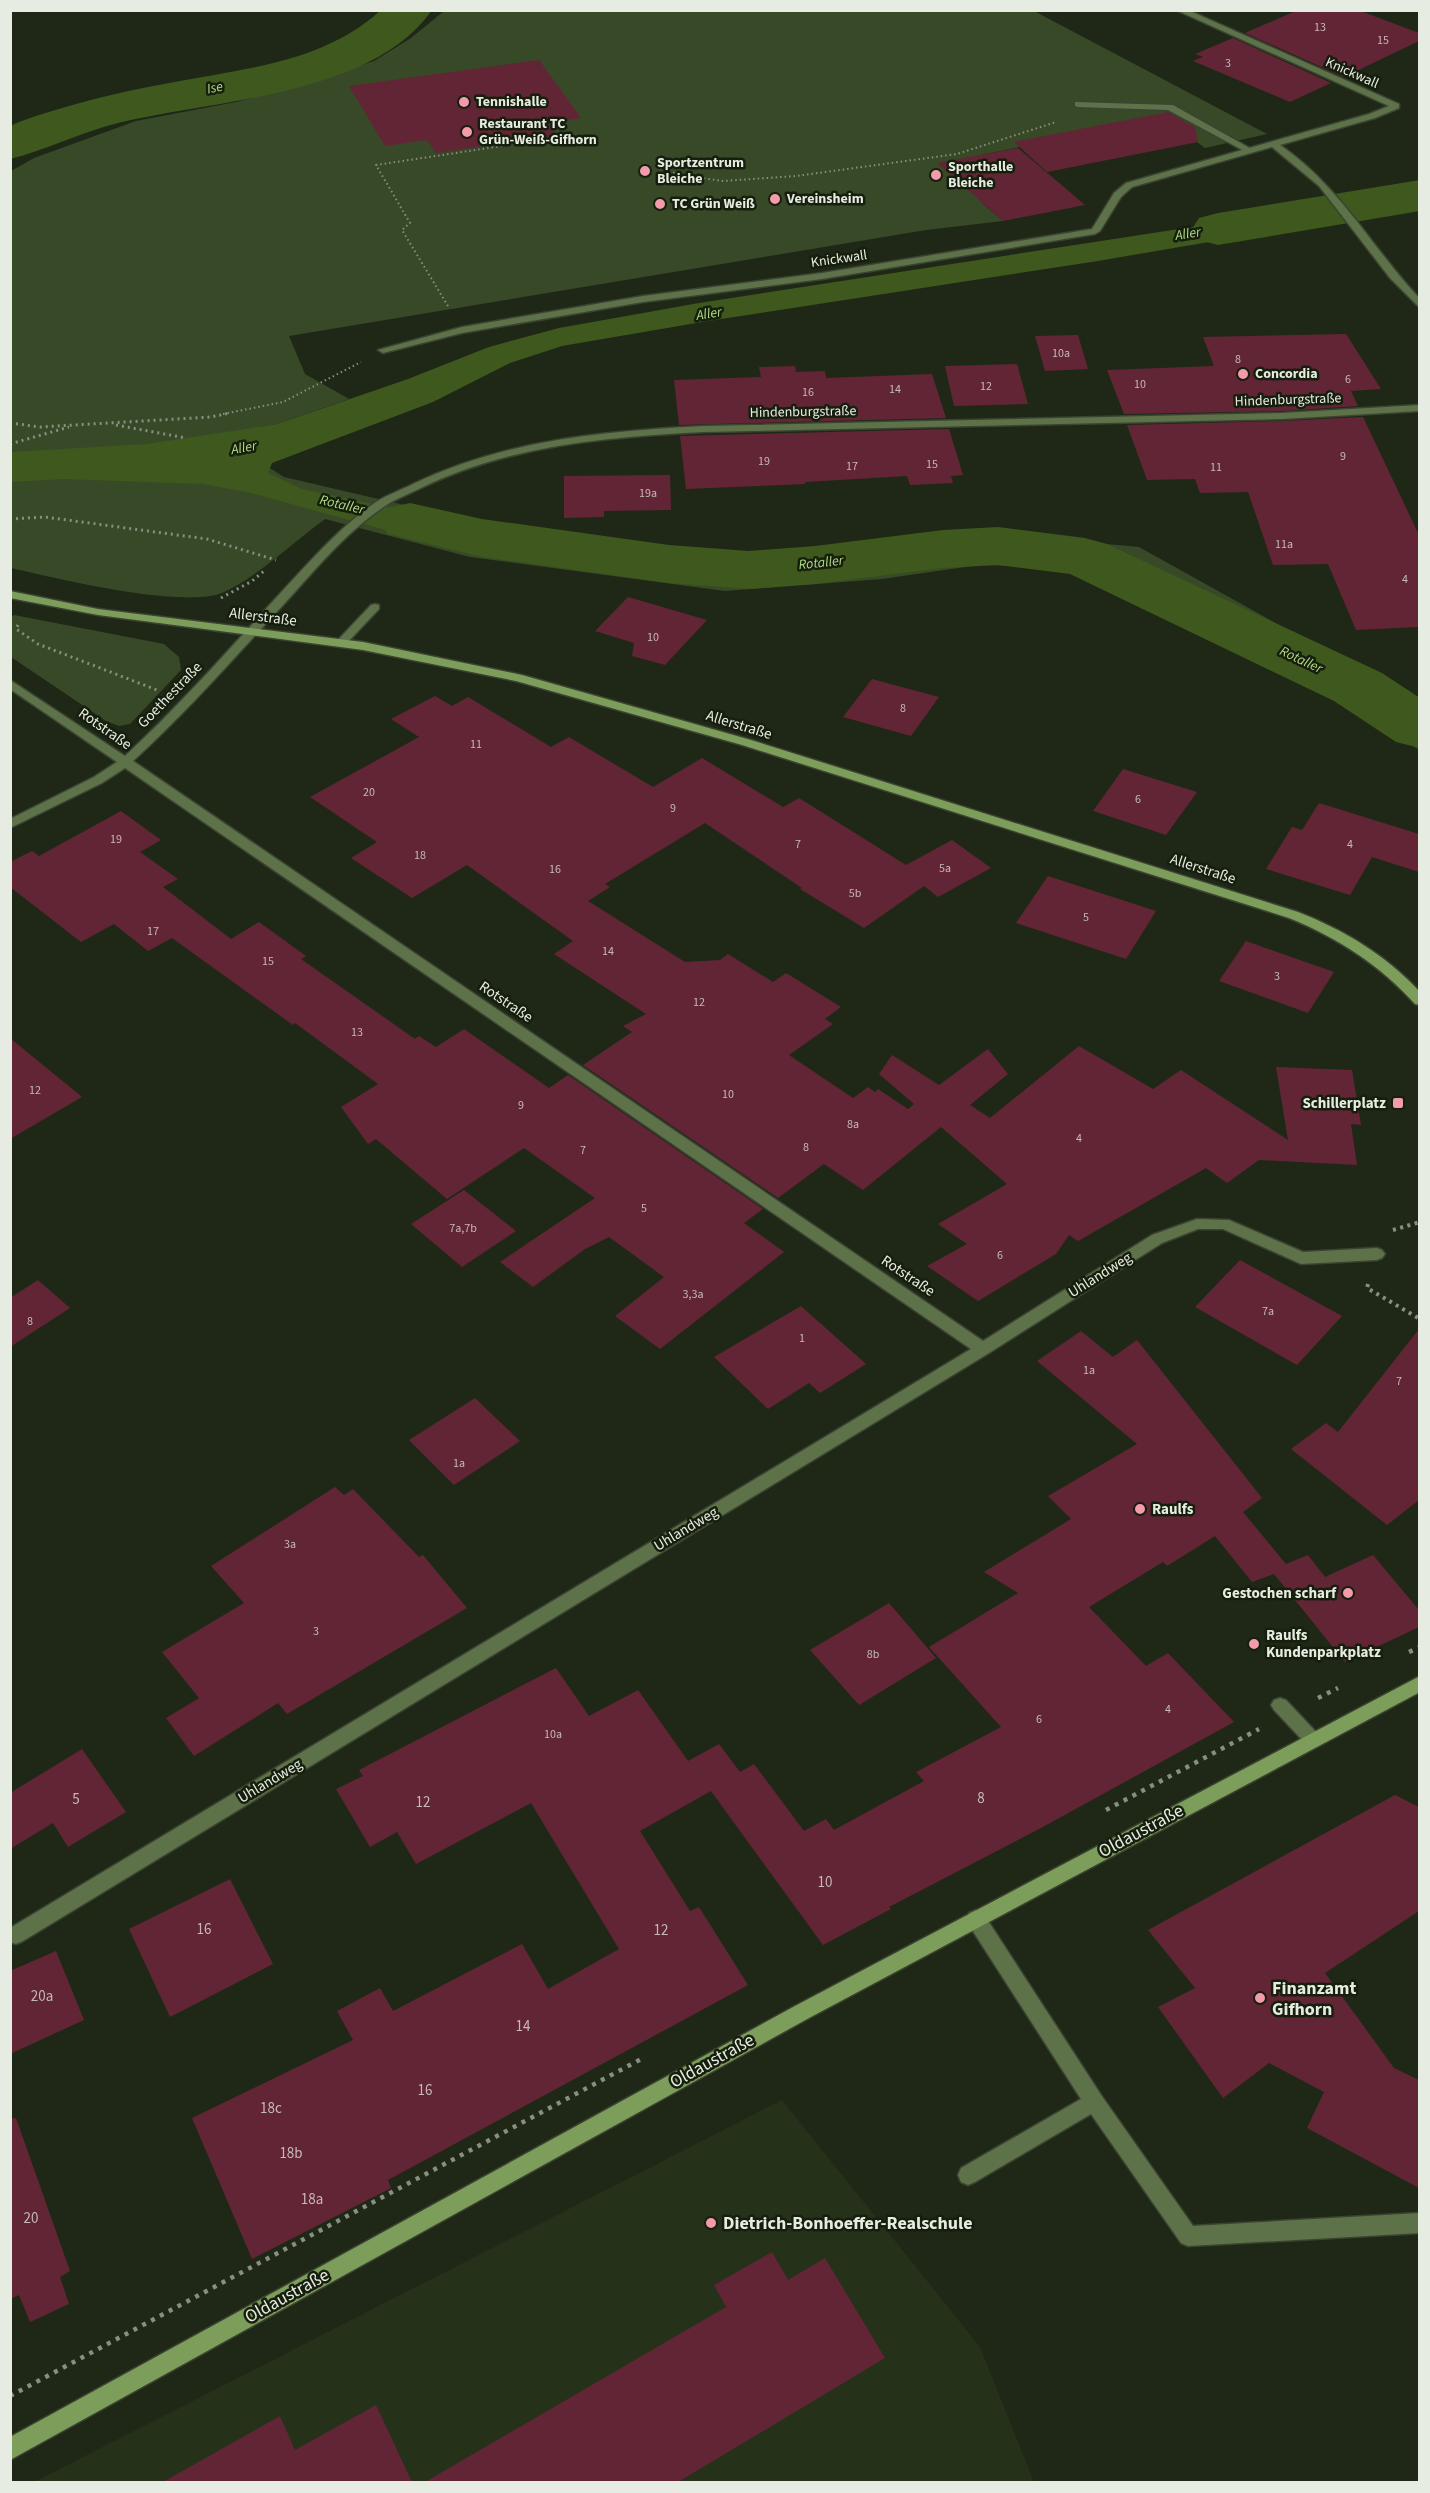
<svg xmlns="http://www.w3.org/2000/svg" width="1430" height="2493" font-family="'Source Sans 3',sans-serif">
  <rect width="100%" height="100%" fill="#1f2816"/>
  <!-- built -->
  <path fill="#26311a" d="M 782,2100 L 980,2347 L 1034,2482 L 34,2482 Z"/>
  <!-- green -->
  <path fill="#384927" d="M 444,11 L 1034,11 L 1267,134 L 1205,148 L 1197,142 L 1015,142 L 1020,147 L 981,155 L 982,203 L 1003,221 L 926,230 L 289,336 L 305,374 L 349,399 L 277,424 L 216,434 L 284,477 L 473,521 L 652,548 L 748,559 L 971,536 L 1042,538 L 1139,547 L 1419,703 L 1419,750 L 1365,713 L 1124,587 L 1063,567 L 979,565 L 882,579 L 725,591 L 470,557 L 325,519 C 293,542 259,576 224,592 C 186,610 55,578 11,568 L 11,171 L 34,158 L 136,121 L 236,102 L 298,86 L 374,61 L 411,38 Z
    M 14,615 L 164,644 L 179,657 L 181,670 L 130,724 L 119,726 L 106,721 L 11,657 L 11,617 Z"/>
  <!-- water -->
  <path fill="#3e581e" d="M 1328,206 L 1337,220 L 1098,261 L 708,321 L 562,346 L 510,363 L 433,402 L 272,463 L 268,473 L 302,489 L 453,521 L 530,532 L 520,557 L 448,547 L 251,493 L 203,484 L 64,479 L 11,482 L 11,452 L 147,444 L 277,424 L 408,379 L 489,347 L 559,328 L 699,303 Z"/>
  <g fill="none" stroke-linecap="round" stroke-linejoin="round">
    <!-- river -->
    <path fill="#3e581e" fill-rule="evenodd" d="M 381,10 L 432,10 C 373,96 212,100 118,123 C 81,132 47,150 10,159 L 10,126 L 19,122 C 66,105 115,93 164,84 C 240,69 322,64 381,10 Z
      M 1420,180 L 1420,211 L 1218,245 L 1199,240 L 1192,229 L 1199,218 L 1218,213 Z
      M 410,503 L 482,519 L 669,545 L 749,551 L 815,546 L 943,530 L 998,527 L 1085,538 L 1107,544 L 1382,673 L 1420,698 L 1420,748 L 1396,742 L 1334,701 L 1070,574 L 998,565 L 943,568 L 815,584 L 749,589 L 669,583 L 482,557 L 388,534 L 379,521 L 388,508 Z"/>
  </g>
  <!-- building -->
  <path fill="#622535" d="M 1298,10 L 1358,10 L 1419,33 L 1419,41 L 1344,77 L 1245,33 Z
    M 1233,38 L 1331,83 L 1290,102 L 1193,61 L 1203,57 L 1195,54 Z
    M 539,60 L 581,118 L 548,123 L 556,135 L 436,153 L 427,140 L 385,146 L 349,86 Z
    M 1168,112 L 1195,127 L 1198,142 L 1047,172 L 1014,142 Z
    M 1018,148 L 1085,205 L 1003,221 L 937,163 Z
    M 1346,334 L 1381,389 L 1351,391 L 1358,406 L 1282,411 L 1124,414 L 1107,370 L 1214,366 L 1203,337 Z
    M 1078,335 L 1088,369 L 1045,371 L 1035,336 Z
    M 1017,364 L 1028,404 L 954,406 L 945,366 Z
    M 795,366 L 796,372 L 825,371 L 826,378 L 932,374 L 946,418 L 679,425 L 674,380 L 761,377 L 759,367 Z
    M 1363,417 L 1419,535 L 1419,627 L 1356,630 L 1328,564 L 1273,565 L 1248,492 L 1200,493 L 1195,479 L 1147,480 L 1127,425 L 1282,421 Z
    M 949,429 L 963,475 L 951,476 L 953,483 L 910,485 L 907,476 L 805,482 L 805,484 L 686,489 L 680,436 Z
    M 670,475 L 671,510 L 604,511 L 604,517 L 564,518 L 564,476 Z
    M 628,597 L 707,620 L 665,665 L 632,656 L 634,643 L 595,631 Z
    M 872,679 L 939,697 L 911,736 L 843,717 Z
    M 435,696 L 452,706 L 468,697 L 551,747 L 569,737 L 653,787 L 702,758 L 783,807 L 799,798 L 906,865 L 952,840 L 991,868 L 938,897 L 924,886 L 864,928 L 800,889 L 802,888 L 705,823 L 605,884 L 610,887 L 588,901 L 685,962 L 720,960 L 728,954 L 773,982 L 786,973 L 841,1007 L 825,1019 L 833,1024 L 789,1055 L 853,1098 L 868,1087 L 875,1092 L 878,1089 L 908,1109 L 914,1104 L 879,1074 L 892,1055 L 939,1085 L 988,1049 L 1008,1074 L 970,1105 L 990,1118 L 1079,1046 L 1153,1089 L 1181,1070 L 1288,1140 L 1276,1067 L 1352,1070 L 1361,1125 L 1351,1124 L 1357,1165 L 1259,1160 L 1227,1183 L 1206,1168 L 1078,1241 L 1069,1235 L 1056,1254 L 978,1301 L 927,1266 L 967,1244 L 938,1224 L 1007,1184 L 941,1127 L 863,1190 L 824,1164 L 778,1198 L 583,1065 L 632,1032 L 623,1026 L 646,1014 L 554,954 L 573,941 L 467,865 L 412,898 L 351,858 L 377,842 L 310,797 L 419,737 L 391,719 Z
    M 1123,769 L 1197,792 L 1166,835 L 1093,811 Z
    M 1319,803 L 1419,834 L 1419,872 L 1372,857 L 1350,895 L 1266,869 L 1292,827 L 1302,830 Z
    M 121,811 L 161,840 L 140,852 L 178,879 L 163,887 L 231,939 L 259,922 L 306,956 L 301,959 L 415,1039 L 419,1036 L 436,1047 L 464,1029 L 549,1088 L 568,1075 L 763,1209 L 744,1223 L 784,1252 L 660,1349 L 615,1316 L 664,1277 L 609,1237 L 585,1249 L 533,1287 L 500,1262 L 595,1198 L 524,1148 L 447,1199 L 376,1139 L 368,1144 L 341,1107 L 378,1084 L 295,1023 L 293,1025 L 172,938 L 148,951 L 114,924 L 81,942 L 10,887 L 10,862 L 32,851 L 39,856 Z
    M 1048,876 L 1156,911 L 1126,959 L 1016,923 Z
    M 1246,941 L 1334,972 L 1308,1013 L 1219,981 Z
    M 10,1038 L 82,1097 L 10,1139 Z
    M 464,1190 L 516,1231 L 462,1267 L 411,1224 Z
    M 1240,1260 L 1342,1316 L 1297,1365 L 1195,1307 Z
    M 38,1280 L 70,1308 L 10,1347 L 10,1298 Z
    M 801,1306 L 866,1364 L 820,1393 L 809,1383 L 768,1409 L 714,1357 Z
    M 1419,1329 L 1419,1500 L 1387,1525 L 1291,1449 L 1326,1423 L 1338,1432 Z
    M 1081,1331 L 1113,1357 L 1137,1340 L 1262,1498 L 1243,1512 L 1286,1564 L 1308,1555 L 1325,1577 L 1373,1555 L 1419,1610 L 1419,1627 L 1345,1662 L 1274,1574 L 1252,1582 L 1215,1536 L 1167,1566 L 1163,1562 L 1089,1607 L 1146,1666 L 1168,1653 L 1234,1722 L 1041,1828 L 889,1907 L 891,1909 L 823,1945 L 711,1791 L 640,1831 L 690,1911 L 699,1907 L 748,1985 L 388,2180 L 391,2188 L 252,2259 L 192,2118 L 353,2040 L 337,2011 L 380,1988 L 393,2011 L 522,1944 L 548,1989 L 619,1949 L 531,1803 L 416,1864 L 397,1832 L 370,1847 L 336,1789 L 363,1776 L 359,1770 L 556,1668 L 589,1716 L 638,1690 L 688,1761 L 719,1744 L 740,1772 L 754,1764 L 804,1831 L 826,1819 L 834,1830 L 924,1781 L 916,1772 L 1001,1727 L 929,1647 L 1018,1593 L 984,1572 L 1071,1519 L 1048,1496 L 1137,1444 L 1037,1361 Z
    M 475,1398 L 520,1441 L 454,1485 L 409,1440 Z
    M 335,1487 L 344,1495 L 353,1489 L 419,1557 L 423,1555 L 467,1608 L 287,1714 L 278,1703 L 194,1756 L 166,1718 L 199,1698 L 162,1652 L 244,1603 L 211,1566 Z
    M 889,1603 L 936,1658 L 859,1705 L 810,1650 Z
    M 82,1749 L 126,1812 L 68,1847 L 53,1823 L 10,1849 L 10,1793 Z
    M 1395,1795 L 1419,1807 L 1419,1911 L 1325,1973 L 1394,2068 L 1419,2080 L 1419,2188 L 1307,2128 L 1324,2092 L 1269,2063 L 1223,2098 L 1158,2007 L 1195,1988 L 1148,1930 Z
    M 230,1879 L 273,1964 L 170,2017 L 129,1929 Z
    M 56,1951 L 84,2020 L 10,2054 L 10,1971 Z
    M 16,2118 L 70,2271 L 60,2277 L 69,2304 L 30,2322 L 19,2295 L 10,2299 L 10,2119 Z
    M 772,2252 L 788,2280 L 825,2258 L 885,2358 L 678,2482 L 425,2482 L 726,2307 L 714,2285 Z
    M 376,2405 L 412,2482 L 163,2482 L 280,2416 L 295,2450 Z"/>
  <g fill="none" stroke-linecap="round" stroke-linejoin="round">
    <defs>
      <path id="lane" d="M 1075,102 L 1173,105 L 1255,151 L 1248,153 L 1168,110 L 1078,107 L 1075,106 Z
        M 375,604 L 379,605 L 379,609 L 345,645 L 337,645 L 337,641 L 371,605 Z
        M 1280,1698 L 1286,1700 L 1318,1734 L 1321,1739 L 1318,1744 L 1312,1747 L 1306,1744 L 1274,1710 L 1271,1705 L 1274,1700 Z
        M 976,1910 L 983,1913 L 1101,2095 L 1193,2226 L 1420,2213 L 1420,2233 L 1188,2246 L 1181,2243 L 1091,2114 L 975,2182 L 968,2185 L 961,2182 L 958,2175 L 961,2168 L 1081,2099 L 969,1925 L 967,1919 L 969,1913 Z"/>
      <path id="street" d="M 1176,10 L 1188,10 L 1399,104 L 1399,108 L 1375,118 L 1280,145 C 1339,185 1372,248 1420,299 L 1420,308 L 1390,278 L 1319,186 L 1272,147 L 1132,187 L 1121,197 L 1100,231 L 1095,234 L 822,279 L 643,302 L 462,333 L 383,353 L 378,350 L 462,327 L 643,296 L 822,273 L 1092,229 L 1114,193 L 1126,183 L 1369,114 L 1389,106 Z
        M 1420,405 L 1420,411 L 1282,419 L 704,432 C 607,437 510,445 421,488 C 409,494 395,499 385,506 C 346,532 315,570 284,604 C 234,658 187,712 133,761 L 983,1341 L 1152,1235 L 1197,1219 L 1229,1220 L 1303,1252 L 1377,1248 L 1382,1250 L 1385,1254 L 1382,1258 L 1377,1260 L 1301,1264 L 1223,1229 L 1198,1229 L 1162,1243 L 989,1353 L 23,1941 L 16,1944 L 10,1942 L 10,1928 L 971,1349 L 125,768 L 102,783 L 10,828 L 10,819 L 94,777 L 117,762 L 10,689 L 10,680 L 125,756 C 178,707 226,653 275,599 C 307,565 338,528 376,502 C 387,495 401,490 413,484 C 504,440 604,431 704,426 L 1282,413 Z"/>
      <path id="secondary" d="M 10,591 L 98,609 L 363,642 L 522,675 L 751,740 L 1298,912 C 1344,930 1386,955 1420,992 L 1420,1005 L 1415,1004 C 1380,965 1338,938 1289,918 L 742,745 L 516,681 L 363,650 L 98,615 L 10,598 Z
        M 1420,1676 L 1420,1692 L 809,2018 L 10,2460 L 10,2437 L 795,2006 Z"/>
    </defs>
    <!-- lane casing -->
    <use href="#lane" stroke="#3b4332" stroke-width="3"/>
    <!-- street casing -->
    <use href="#street" stroke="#3b4332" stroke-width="3"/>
    <!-- secondary casing -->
    <use href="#secondary" stroke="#3b4332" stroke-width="3"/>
    <!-- path-far3 -->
    <path stroke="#888f81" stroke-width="2" stroke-dasharray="1.5 3" stroke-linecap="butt" d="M 660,169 L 686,176 L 723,181 L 796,176 L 957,154 L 1056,122
      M 448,306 L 402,230 L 410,223 L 376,165 L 502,146 L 500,143
      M 223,414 L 283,402 L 361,362"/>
    <!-- path-far2 -->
    <path stroke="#888f81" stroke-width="3" stroke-dasharray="2 4" stroke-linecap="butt" d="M 10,423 L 40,427 L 211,417 L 230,413
      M 116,425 L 186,438
      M 10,444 L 69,427
      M 10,519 L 45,517 L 207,539 L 276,560
      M 221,598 L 252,581 L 264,571
      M 18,625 L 16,629 L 38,644 L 157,690"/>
    <!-- path-far1 -->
    <path stroke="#888f81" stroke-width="4" stroke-dasharray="3 4.5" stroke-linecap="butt" d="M 1393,1230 L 1420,1222
      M 1368,1284 L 1367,1288 L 1420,1319"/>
    <!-- path -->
    <path stroke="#888f81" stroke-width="4.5" stroke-dasharray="4 6" stroke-linecap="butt" d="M 1409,1652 L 1420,1647
      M 1318,1698 L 1338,1688
      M 1106,1810 L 1259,1729
      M 10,2396 L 645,2057"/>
    <!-- lane -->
    <use href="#lane" fill="#5d7248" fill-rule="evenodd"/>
    <!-- street -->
    <use href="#street" fill="#5d7248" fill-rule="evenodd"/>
    <!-- secondary -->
    <use href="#secondary" fill="#7d9e5a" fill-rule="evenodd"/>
  </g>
  <!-- markers -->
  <g fill="#f39aab" stroke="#161e0d" stroke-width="2">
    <circle cx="464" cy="102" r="6"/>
    <circle cx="467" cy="132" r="6"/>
    <circle cx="645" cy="171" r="6"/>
    <circle cx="936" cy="175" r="6"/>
    <circle cx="775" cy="199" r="6"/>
    <circle cx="660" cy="204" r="6"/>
    <circle cx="1243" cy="374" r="6"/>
    <rect x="1392" y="1097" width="12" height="12" rx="3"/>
    <circle cx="1140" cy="1509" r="6"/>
    <circle cx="1348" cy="1593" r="6"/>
    <circle cx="1254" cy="1644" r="6"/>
    <circle cx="1260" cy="1998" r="6"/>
    <circle cx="711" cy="2223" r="6"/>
  </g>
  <g text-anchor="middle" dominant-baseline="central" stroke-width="5" stroke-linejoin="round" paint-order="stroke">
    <!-- number labels -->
    <g font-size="12" fill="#c5bab6">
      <text x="1320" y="27">13</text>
      <text x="1383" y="40">15</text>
      <text x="1228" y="63">3</text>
      <text x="1061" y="353">10a</text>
      <text x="1238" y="359">8</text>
      <text x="1348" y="379">6</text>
      <text x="1140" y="384">10</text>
      <text x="986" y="386">12</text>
      <text x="895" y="389">14</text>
      <text x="808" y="392">16</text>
      <text x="1343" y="456">9</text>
      <text x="764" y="461">19</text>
      <text x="932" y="464">15</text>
      <text x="852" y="466">17</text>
      <text x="1216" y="467">11</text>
      <text x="648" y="493">19a</text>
      <text x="1284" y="544">11a</text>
      <text x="1405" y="579">4</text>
      <text x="653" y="637">10</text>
      <text x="903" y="708">8</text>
      <text x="476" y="744">11</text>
      <text x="369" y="792">20</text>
      <text x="1138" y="799">6</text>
      <text x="673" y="808">9</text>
      <text x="116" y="839">19</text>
      <text x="798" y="844">7</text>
      <text x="1350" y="844">4</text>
      <text x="420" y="855">18</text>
      <text x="945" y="868">5a</text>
      <text x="555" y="869">16</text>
      <text x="855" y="893">5b</text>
      <text x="1086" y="917">5</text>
      <text x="153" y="931">17</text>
      <text x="608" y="951">14</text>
      <text x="268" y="961">15</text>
      <text x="1277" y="976">3</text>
      <text x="699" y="1002">12</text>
      <text x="357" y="1032">13</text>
      <text x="35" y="1090">12</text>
      <text x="728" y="1094">10</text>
      <text x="521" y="1105">9</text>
      <text x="853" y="1124">8a</text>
      <text x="1079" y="1138">4</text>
      <text x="806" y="1147">8</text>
      <text x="583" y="1150">7</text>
      <text x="644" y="1208">5</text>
      <text x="463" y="1228">7a,7b</text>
      <text x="1000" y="1255">6</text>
      <text x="693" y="1294">3,3a</text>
      <text x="1268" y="1311">7a</text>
      <text x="30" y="1321">8</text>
      <text x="802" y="1338">1</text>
      <text x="1089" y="1370">1a</text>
      <text x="1399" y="1381">7</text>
      <text x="459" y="1463">1a</text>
      <text x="290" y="1544">3a</text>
      <text x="316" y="1631">3</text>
      <text x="873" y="1654">8b</text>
      <text x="1168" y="1709">4</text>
      <text x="1039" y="1719">6</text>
      <text x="553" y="1734">10a</text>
    </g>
    <!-- far-street labels -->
    <g font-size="14" fill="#e6ece1" stroke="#161e0d">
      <text transform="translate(1352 73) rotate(24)">Knickwall</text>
      <text transform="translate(839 259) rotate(-8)">Knickwall</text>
      <text transform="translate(1288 400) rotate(-2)">Hindenburgstraße</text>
      <text transform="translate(803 412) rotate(-1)">Hindenburgstraße</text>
    </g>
    <!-- far-water labels -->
    <g font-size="14" font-style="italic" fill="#b0da85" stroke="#161e0d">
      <text transform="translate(215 88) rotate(-12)">Ise</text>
      <text transform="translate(1188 234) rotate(-9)">Aller</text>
      <text transform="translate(709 314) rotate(-9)">Aller</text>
      <text transform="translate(244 448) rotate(-10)">Aller</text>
      <text transform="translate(342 505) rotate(13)">Rotaller</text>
      <text transform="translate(821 563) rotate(-6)">Rotaller</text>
      <text transform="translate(1301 660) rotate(25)">Rotaller</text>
    </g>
    <!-- far-poi labels -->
    <g font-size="14" font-weight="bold" fill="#e6ece1" stroke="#161e0d" text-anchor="start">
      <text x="476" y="102">Tennishalle</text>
      <text x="479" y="124">Restaurant TC<tspan x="479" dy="16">Grün-Weiß-Gifhorn</tspan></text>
      <text x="657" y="163">Sportzentrum<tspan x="657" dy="16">Bleiche</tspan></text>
      <text x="948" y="167">Sporthalle<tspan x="948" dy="16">Bleiche</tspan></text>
      <text x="787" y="199">Vereinsheim</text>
      <text x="672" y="204">TC Grün Weiß</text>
      <text x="1255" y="374">Concordia</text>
    </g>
    <!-- street labels -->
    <g font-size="15" fill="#e6ece1" stroke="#161e0d">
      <text transform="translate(263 617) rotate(7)">Allerstraße</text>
      <text transform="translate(170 695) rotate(-46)">Goethestraße</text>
      <text transform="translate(739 725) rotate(17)">Allerstraße</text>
      <text transform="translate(105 729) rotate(35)">Rotstraße</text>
      <text transform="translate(1203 869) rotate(18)">Allerstraße</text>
      <text transform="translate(506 1002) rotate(34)">Rotstraße</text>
      <text transform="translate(1100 1275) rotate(-32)">Uhlandweg</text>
      <text transform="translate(908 1276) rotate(34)">Rotstraße</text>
      <text transform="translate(686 1529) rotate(-31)">Uhlandweg</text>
      <text transform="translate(270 1781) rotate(-31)">Uhlandweg</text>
    </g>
    <!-- poi labels -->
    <g font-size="15" font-weight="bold" fill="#e6ece1" stroke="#161e0d" text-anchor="end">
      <text x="1386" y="1103">Schillerplatz</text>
      <text x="1152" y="1509" text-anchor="start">Raulfs</text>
      <text x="1336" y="1593">Gestochen scharf</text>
      <text x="1266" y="1635" text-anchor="start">Raulfs<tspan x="1266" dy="17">Kundenparkplatz</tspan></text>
    </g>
    <!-- near-number labels -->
    <g font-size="15" fill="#c5bab6">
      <text x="981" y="1798">8</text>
      <text x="76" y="1799">5</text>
      <text x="423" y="1802">12</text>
      <text x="825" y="1882">10</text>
      <text x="204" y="1929">16</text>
      <text x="661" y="1930">12</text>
      <text x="42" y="1996">20a</text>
      <text x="523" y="2026">14</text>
      <text x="425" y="2090">16</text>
      <text x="271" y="2108">18c</text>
      <text x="291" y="2153">18b</text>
      <text x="312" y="2199">18a</text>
      <text x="31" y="2218">20</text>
    </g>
    <!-- near-street labels -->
    <g font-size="18" fill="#e6ece1" stroke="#161e0d">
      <text transform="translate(1141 1831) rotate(-28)">Oldaustraße</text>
      <text transform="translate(712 2061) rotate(-29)">Oldaustraße</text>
      <text transform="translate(287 2296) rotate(-29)">Oldaustraße</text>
    </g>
    <!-- near-poi labels -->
    <g font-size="18" font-weight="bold" fill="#e6ece1" stroke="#161e0d" text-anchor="start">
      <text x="1272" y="1988">Finanzamt<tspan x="1272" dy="21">Gifhorn</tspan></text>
      <text x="723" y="2223">Dietrich-Bonhoeffer-Realschule</text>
    </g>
  </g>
  <!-- border -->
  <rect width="1430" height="2493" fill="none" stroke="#e6ece1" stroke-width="24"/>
</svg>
